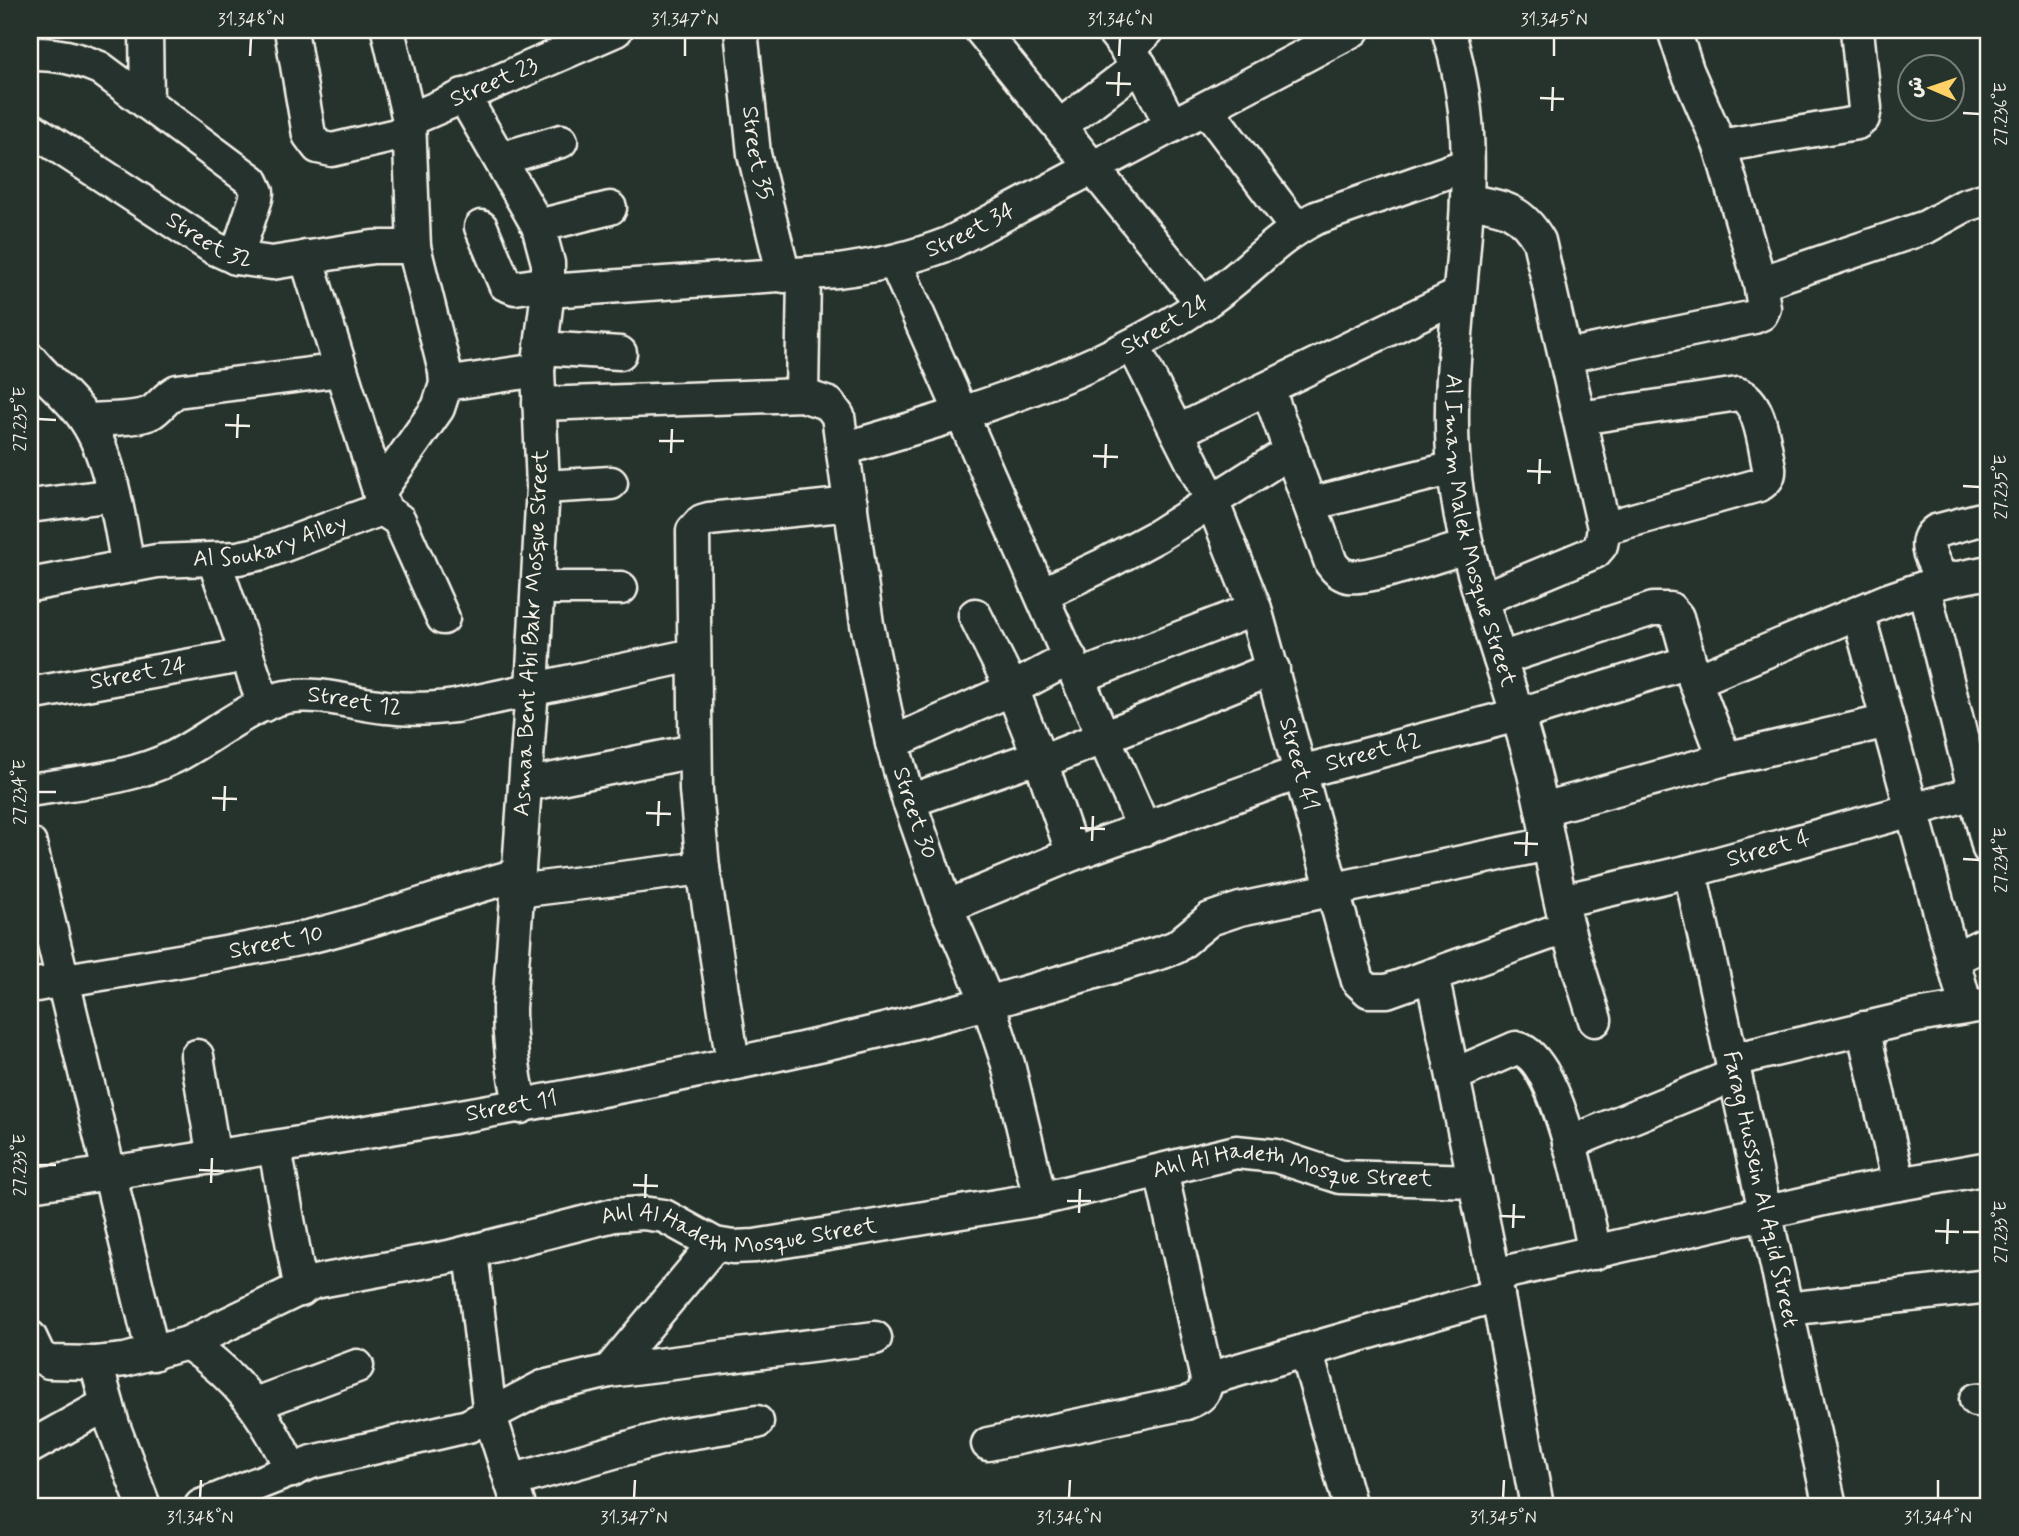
<svg xmlns="http://www.w3.org/2000/svg" width="2019" height="1536" font-family="Mynerve,'Playpen Sans Arabic',sans-serif">
  <rect width="100%" height="100%" fill="#26332d"/>
  <filter id="ink" filterUnits="userSpaceOnUse"><feTurbulence type="fractalNoise" baseFrequency=".0143" numOctaves="2"/><feDisplacementMap in="SourceGraphic" scale="14" xChannelSelector="R" yChannelSelector="G"/><feConvolveMatrix kernelMatrix="1 2 1 2 8 2 1 2 1" color-interpolation-filters="sRGB"/></filter>
  <g filter="url(#ink)">
    <g fill="none" stroke-linecap="round" stroke-linejoin="round">
      <defs>
        <g id="street">
          <path d="M 146,30 L 147,103"/>
          <path d="M 291,30 L 309,135 L 318,147 L 332,150 L 409,132"/>
          <path id="s1" d="M 741,30 L 754,154 L 784,276"/>
          <path d="M 981,30 L 1203,304"/>
          <path d="M 1112,30 L 1140,65 L 1172,126"/>
          <path id="s2" d="M 1448,30 C 1458,64 1465,98 1467,134 C 1473,245 1444,356 1454,467 C 1463,567 1504,661 1530,758 C 1543,806 1550,855 1561,903 C 1570,942 1583,981 1595,1020"/>
          <path d="M 1127,51 L 1148,30"/>
          <path d="M 30,54 C 56,53 76,58 100,68 L 252,181 L 257,192 L 256,198 L 236,258"/>
          <path d="M 463,95 L 538,226 L 548,263 L 548,291 L 538,370 L 543,487 L 532,688 L 509,1008 C 509,1042 513,1073 521,1107"/>
          <path d="M 1206,108 L 1296,228"/>
          <path id="s3" d="M 409,120 L 616,30"/>
          <path d="M 1060,126 L 1140,65"/>
          <path id="s4" d="M 30,128 L 214,248 L 236,258 L 272,263 L 373,247 L 414,247"/>
          <path d="M 1720,146 L 1857,123 L 1863,118 L 1865,108 L 1857,30"/>
          <path d="M 500,159 L 561,141"/>
          <path d="M 1467,201 C 1502,207 1520,208 1539,241 L 1604,528 L 1601,545 L 1595,552 L 1482,599"/>
          <path d="M 538,226 L 610,208"/>
          <path d="M 481,227 L 505,284 L 515,288 L 549,283"/>
          <path d="M 306,257 L 384,507"/>
          <path d="M 895,262 L 1144,829"/>
          <path d="M 1760,283 L 1926,227 L 1964,206 L 1989,198"/>
          <path id="s5" d="M 548,291 L 838,271 C 876,266 912,258 948,244 L 1353,30"/>
          <path id="s6" d="M 1133,345 L 1212,501 L 1255,609 L 1358,981 L 1369,991 L 1387,991 L 1567,927"/>
          <path d="M 541,348 L 620,353"/>
          <path d="M 1566,356 L 1754,317 L 1761,314 L 1764,308 L 1760,283 L 1720,146 L 1687,70 L 1674,30"/>
          <path d="M 30,359 C 47,380 70,397 85,419 C 112,459 119,520 128,566"/>
          <path d="M 446,384 L 538,370"/>
          <path d="M 1268,389 L 1331,563 C 1336,570 1340,574 1348,576 C 1369,580 1442,554 1466,547"/>
          <path d="M 802,395 L 804,275"/>
          <path id="s7" d="M 539,404 L 802,395 L 829,404 L 838,416 L 867,624 L 892,743 L 909,801 L 946,907 L 988,1003 L 1008,1064 L 1040,1199"/>
          <path d="M 1580,418 L 1738,394 C 1761,401 1764,445 1769,467 C 1770,476 1767,480 1759,485 L 1604,528"/>
          <path d="M 86,420 C 102,419 138,420 152,412 C 161,406 167,396 177,391 L 341,370"/>
          <path d="M 1177,432 L 1459,295"/>
          <path id="s8" d="M 843,449 C 966,413 1095,376 1202,304 C 1243,278 1273,239 1316,218 L 1467,165"/>
          <path d="M 543,487 L 611,483"/>
          <path d="M 379,492 L 438,408 L 446,384 L 445,371 L 414,247 L 409,120 L 388,30"/>
          <path d="M 1310,504 L 1454,468"/>
          <path d="M 30,506 L 114,495"/>
          <path d="M 214,560 L 264,705"/>
          <path d="M 1943,581 C 1936,566 1918,543 1936,531 L 1989,517"/>
          <path id="s9" d="M 30,585 L 157,561 L 238,558 L 263,553 L 376,511 L 385,511 L 399,520 L 443,618"/>
          <path d="M 538,588 L 621,588"/>
          <path d="M 1924,588 L 1989,849"/>
          <path d="M 1042,594 L 1101,566 L 1157,536 L 1291,451"/>
          <path d="M 1858,613 L 1966,1007"/>
          <path d="M 975,615 L 1012,689 L 1040,759 L 1073,854"/>
          <path d="M 1500,659 L 1653,609 L 1670,609 L 1677,617 L 1695,681 L 1725,759"/>
          <path d="M 1078,677 L 1255,609"/>
          <path d="M 1695,681 L 1888,600 L 1943,581 L 1989,572"/>
          <path id="s10" d="M 30,694 L 247,655"/>
          <path d="M 892,743 L 1012,689 L 1070,658"/>
          <path d="M 525,785 L 694,751"/>
          <path id="s11" d="M 30,790 C 78,782 130,779 174,757 C 208,740 250,704 286,697 C 321,691 352,704 386,707 C 409,710 432,709 455,706 L 693,655"/>
          <path d="M 909,801 L 1022,762 L 1054,757 L 1273,669"/>
          <path d="M 1543,809 L 1725,759 L 1888,721"/>
          <path d="M 30,844 L 153,1354"/>
          <path id="s12" d="M 1690,871 L 1830,1506"/>
          <path d="M 517,891 L 703,868"/>
          <path id="s13" d="M 1561,901 L 1690,871 L 1974,793"/>
          <path id="s14" d="M 946,907 L 1073,854 L 1301,772 L 1517,715 L 1689,662"/>
          <path d="M 1953,959 L 1989,942"/>
          <path d="M 1432,975 L 1494,1275 L 1537,1506"/>
          <path id="s15" d="M 30,986 C 121,970 213,957 303,938 C 376,922 446,894 518,875"/>
          <path d="M 1863,1028 L 1899,1184"/>
          <path d="M 197,1056 L 214,1158"/>
          <path d="M 1732,1060 L 1917,1016 L 1989,1004"/>
          <path d="M 733,1063 L 703,868 L 696,790 L 693,531 L 702,521 L 709,519 L 851,504"/>
          <path d="M 1454,1075 L 1516,1048 C 1559,1055 1586,1213 1595,1253"/>
          <path d="M 1569,1143 L 1735,1075"/>
          <path d="M 275,1149 L 301,1290"/>
          <path id="s16" d="M 30,1185 C 300,1144 570,1102 837,1041 C 947,1016 1055,984 1163,952 L 1176,947 L 1210,919 L 1240,909 L 1548,844"/>
          <path d="M 471,1252 L 490,1416 L 519,1506"/>
          <path d="M 1494,1275 L 1854,1192 L 1989,1168"/>
          <path d="M 1787,1309 L 1989,1286"/>
          <path id="s17" d="M 30,1337 L 39,1356 L 49,1362 L 96,1363 L 125,1360 L 188,1343 L 314,1282 L 449,1257 L 614,1215 L 642,1213 L 664,1216 L 715,1244 L 733,1247 L 755,1246 L 1040,1199 L 1236,1152 L 1276,1156 L 1340,1177 L 1475,1181"/>
          <path d="M 188,1343 C 240,1379 265,1414 292,1471"/>
          <path d="M 1306,1350 L 1350,1506"/>
          <path d="M 96,1363 L 113,1425 L 144,1506"/>
          <path d="M 609,1371 L 715,1244"/>
          <path d="M 1207,1379 L 1498,1295"/>
          <path d="M 1976,1400 L 1989,1399"/>
          <path d="M 255,1404 L 357,1366"/>
          <path d="M 988,1444 L 1186,1403 C 1200,1398 1205,1394 1207,1379 L 1161,1171"/>
          <path d="M 30,1447 L 107,1404"/>
          <path d="M 511,1481 L 670,1436 L 757,1422"/>
          <path d="M 201,1506 L 312,1462 L 468,1426 L 543,1387 L 609,1371 L 875,1338"/>
        </g>
      </defs>
      <!-- street casing -->
      <use href="#street" stroke="#f4f1e8" stroke-width="37"/>
      <!-- street -->
      <use href="#street" stroke="#26332d" stroke-width="32"/>
    </g>
  </g>
  <!-- ticks -->
  <path fill="none" stroke="#f4f1e8" stroke-width="2.5" d="M 250,56 L 251,38M 685,56 L 685,38M 1119,56 L 1120,38M 1554,56 L 1554,38M 1106,83 L 1131,84M 1118,96 L 1119,72M 1540,98 L 1564,99M 1552,111 L 1553,87M 1963,113 L 1980,114M 38,419 L 56,420M 225,425 L 250,426M 237,438 L 238,414M 659,441 L 684,441M 671,453 L 672,429M 1093,456 L 1118,457M 1105,468 L 1106,444M 1527,471 L 1551,472M 1539,484 L 1540,459M 1963,486 L 1980,487M 38,792 L 56,792M 212,798 L 237,799M 224,811 L 225,786M 646,813 L 671,814M 658,826 L 659,801M 1080,828 L 1105,829M 1092,841 L 1093,816M 1514,843 L 1538,844M 1526,856 L 1527,832M 1963,859 L 1980,860M 38,1165 L 56,1165M 199,1170 L 224,1171M 211,1183 L 212,1158M 633,1185 L 658,1186M 645,1198 L 646,1174M 1067,1201 L 1091,1201M 1079,1213 L 1080,1189M 1501,1216 L 1525,1217M 1513,1228 L 1514,1204M 1935,1231 L 1959,1232M 1963,1232 L 1980,1232M 1947,1244 L 1948,1219M 200,1498 L 201,1480M 634,1498 L 635,1480M 1069,1498 L 1070,1480M 1503,1498 L 1504,1480M 1938,1498 L 1938,1480"/>
  <g text-anchor="middle" dominant-baseline="central" stroke-width="5" stroke-linejoin="round" paint-order="stroke">
    <!-- street labels -->
    <g font-size="23" fill="#f4f1e8" stroke="#26332d">
      <text stroke="none"><textPath href="#s3" startOffset="93">Street 23</textPath></text>
      <text stroke="none"><textPath href="#s1" startOffset="124">Street 35</textPath></text>
      <text stroke="none"><textPath href="#s5" startOffset="430">Street 34</textPath></text>
      <text stroke="none"><textPath href="#s4" startOffset="212">Street 32</textPath></text>
      <text stroke="none"><textPath href="#s8" startOffset="346">Street 24</textPath></text>
      <text stroke="none"><textPath href="#s2" startOffset="506">Al Imam Malek Mosque Street</textPath></text>
      <text stroke="none"><textPath href="#s9" startOffset="245">Al Soukary Alley</textPath></text>
      <text transform="translate(532 633) rotate(-87)">Asmaa Bent Abi Bakr Mosque Street</text>
      <text stroke="none"><textPath href="#s10" startOffset="110">Street 24</textPath></text>
      <text stroke="none"><textPath href="#s11" startOffset="345">Street 12</textPath></text>
      <text stroke="none"><textPath href="#s14" startOffset="455">Street 42</textPath></text>
      <text stroke="none"><textPath href="#s6" startOffset="452">Street 41</textPath></text>
      <text stroke="none"><textPath href="#s7" startOffset="712">Street 30</textPath></text>
      <text stroke="none"><textPath href="#s13" startOffset="214">Street 4</textPath></text>
      <text stroke="none"><textPath href="#s15" startOffset="250">Street 10</textPath></text>
      <text stroke="none"><textPath href="#s16" startOffset="488">Street 11</textPath></text>
      <text stroke="none"><textPath href="#s17" startOffset="1318">Ahl Al Hadeth Mosque Street</textPath></text>
      <text stroke="none"><textPath href="#s12" startOffset="326">Farag Hussein Al Aqid Street</textPath></text>
      <text stroke="none"><textPath href="#s17" startOffset="751">Ahl Al Hadeth Mosque Street</textPath></text>
    </g>
  </g>
  <!-- margin -->
  <rect width="2019" height="1536" fill="none" stroke="#26332d" stroke-width="77"/>
  <!-- north arrow -->
  <g transform="translate(1931 88) rotate(272)"><circle r="33" fill="#26332d" stroke="#787f78" stroke-width="2"/>
  <path d="M0-5L12 26L0 18L-12 26Z" fill="#ffd166"/>
  <text y="-10" font-size="19" font-weight="bold" text-anchor="middle" fill="#f4f1e8">ش</text>
  </g>
  <rect x="38" y="38" width="1942" height="1460" fill="none" stroke="#f4f1e8" stroke-width="2.5"/>
  <g font-size="18" text-anchor="middle" fill="#f4f1e8">
    <text x="251" y="25">31.348°N</text>
    <text x="685" y="25">31.347°N</text>
    <text x="1120" y="25">31.346°N</text>
    <text x="1554" y="25">31.345°N</text>
    <text transform="translate(2000 114) rotate(-90)" y="6">27.236°E</text>
    <text transform="translate(19 419) rotate(-90)" y="6">27.235°E</text>
    <text transform="translate(2000 487) rotate(-90)" y="6">27.235°E</text>
    <text transform="translate(19 792) rotate(-90)" y="6">27.234°E</text>
    <text transform="translate(2000 860) rotate(-90)" y="6">27.234°E</text>
    <text transform="translate(19 1165) rotate(-90)" y="6">27.233°E</text>
    <text transform="translate(2000 1232) rotate(-90)" y="6">27.233°E</text>
    <text x="200" y="1523">31.348°N</text>
    <text x="634" y="1523">31.347°N</text>
    <text x="1069" y="1523">31.346°N</text>
    <text x="1503" y="1523">31.345°N</text>
    <text x="1938" y="1523">31.344°N</text>
  </g>
</svg>
